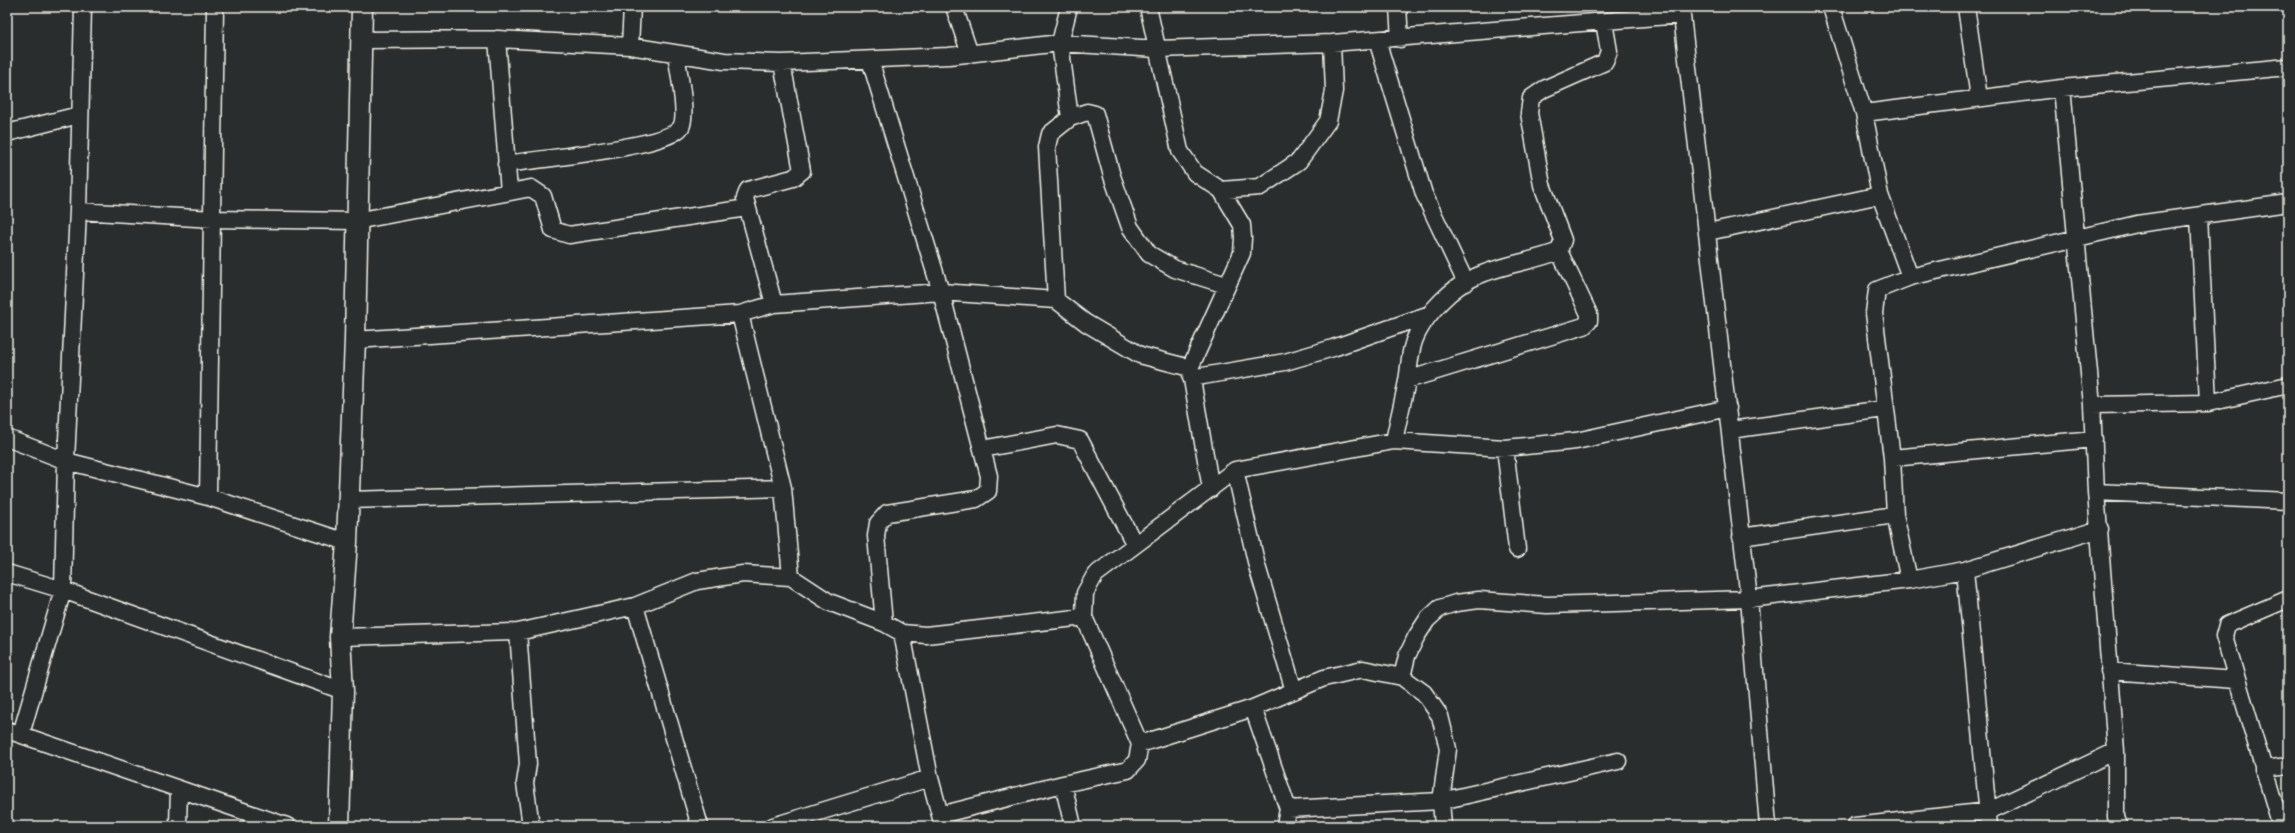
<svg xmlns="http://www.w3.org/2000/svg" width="2295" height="833" font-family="'Comic Neue',sans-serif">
  <rect width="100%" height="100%" fill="#2a2d2e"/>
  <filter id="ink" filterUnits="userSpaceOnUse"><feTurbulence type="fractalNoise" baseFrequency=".025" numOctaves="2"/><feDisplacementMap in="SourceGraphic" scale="8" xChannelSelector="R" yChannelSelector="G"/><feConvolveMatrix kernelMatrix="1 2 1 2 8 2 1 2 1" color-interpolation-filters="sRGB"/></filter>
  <g filter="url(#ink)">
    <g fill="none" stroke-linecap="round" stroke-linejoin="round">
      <defs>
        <path id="minor" d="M 954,7 L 970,54
          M 1148,7 L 1180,151 L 1195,173 L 1221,190 L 1242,225 L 1243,238 L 1242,253 L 1190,368 L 1211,489
          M 1398,7 L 1400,39
          M 1681,7 L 1749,599 L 1768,826
          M 1831,7 L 1864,113 L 1880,195 L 1910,277
          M 1966,7 L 1979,98
          M 497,39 L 509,192
          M 362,40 L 497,39 L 630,46 L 724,61 L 782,63 L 949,56 L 1060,43 L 1157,49 L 1332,43 L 1681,15
          M 1377,40 L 1424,194 L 1466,283
          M 630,46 L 632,7
          M 870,60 L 941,292 L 989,476 L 988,491 L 976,499 L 887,513 L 878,523 L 876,536 L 884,623
          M 2062,88 L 2092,405 L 2096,492 L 2116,751 L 2116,817 L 2119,826
          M 1864,113 L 2062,88 L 2288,67
          M 1070,118 L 1087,112 L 1095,114 L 1112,176 L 1130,227 L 1149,254 L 1175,269 L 1226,285
          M 7,133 L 79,115
          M 506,164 C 536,159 668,148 681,127 C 688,115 678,68 676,54
          M 1221,190 L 1260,187 L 1299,161 L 1328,121 L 1334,91 L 1332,43
          M 78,211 L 213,219 L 356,221 L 531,188 L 543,196 L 553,230 L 569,235 L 747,208
          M 2199,216 L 2208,403
          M 1708,232 L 1880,195
          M 1056,300 L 1047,147 L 1050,134 L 1070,118 L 1060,43 L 1069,7
          M 774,304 L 745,198 L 748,190 L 793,178 L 802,171 L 782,63
          M 740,314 L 783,488 L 791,577
          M 355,340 L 740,314 L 774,304 L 941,292 L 1056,300 L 1086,323 L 1140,355 L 1190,368
          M 1191,378 L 1285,362 L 1333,348 L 1430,314
          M 1407,380 L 1584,326 L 1589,321 L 1589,314 L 1559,251
          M 2092,405 L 2208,403 L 2288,385
          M 1730,430 L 1884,409
          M 7,438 L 66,461 L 208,497 L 347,542
          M 1394,441 C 1398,421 1403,401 1407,381 C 1410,365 1409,349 1417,334 C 1428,312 1452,287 1475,277 C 1499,265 1532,262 1559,251 L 1563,240 L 1542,185 L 1529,113 L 1531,98 L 1544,89 L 1605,62 L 1609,51 L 1604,22
          M 1505,448 L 1517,549
          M 982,449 L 1057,435 L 1080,440 L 1135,545
          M 1892,458 L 2094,439
          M 1235,470 L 1257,566 L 1294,691
          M 2096,492 L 2288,501
          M 208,497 L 215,7
          M 348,500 L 783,488
          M 1741,537 L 1895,515
          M 1965,570 L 1989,826
          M 7,573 L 63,590 L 343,691
          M 1909,580 L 1895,515 L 1892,458 L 1874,313 L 1877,290 L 1910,277 L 2137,224 L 2288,203
          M 635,606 L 700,826
          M 518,632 L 528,764 L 525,783 L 531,826
          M 902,633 L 930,778 L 943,826
          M 340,637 L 518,632 L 635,606 L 697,581 L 743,574 L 791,577 L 829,602 L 884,623 L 902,633 L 926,635 L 1084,617
          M 2109,671 L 2236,680
          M 1402,677 L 1407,656 L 1416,637 L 1427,620 L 1440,608 L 1456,603 L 1479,600 L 1547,605 L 1749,599 L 1909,580 L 1965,570 L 2100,529
          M 1253,708 L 1288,809 L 1285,826
          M 7,730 L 287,826
          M 21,734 L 63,590 L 66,461 L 78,211 L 83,7
          M 1140,744 L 1253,708 L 1324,678 L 1363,669 L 1402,677 L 1424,693 L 1440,716 L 1448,749 L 1441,801 L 1443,826
          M 2263,769 L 2288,766
          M 1288,809 L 1441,801 L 1618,761
          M 940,815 L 1063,784
          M 178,826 L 179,789
          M 773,826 L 930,778
          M 1073,826 L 1063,784 L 1128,770 L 1137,760 L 1140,744 L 1084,617 L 1085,593 L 1095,575 L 1235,470 L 1394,441 L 1505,448 L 1576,441 L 1728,408
          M 1855,826 L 1989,811 L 2116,751
          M 2281,826 L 2224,636 L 2227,625 L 2288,599"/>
        <path id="tertiary" d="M 339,826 L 343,691 L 340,637 L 347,542 L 355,340 L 362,7"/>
      </defs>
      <!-- minor casing -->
      <use href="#minor" stroke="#f4f1e8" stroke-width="19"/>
      <!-- tertiary casing -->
      <use href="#tertiary" stroke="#f4f1e8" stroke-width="23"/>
      <!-- minor -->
      <use href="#minor" stroke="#2a2d2e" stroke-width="16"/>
      <!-- tertiary -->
      <use href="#tertiary" stroke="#2a2d2e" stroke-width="20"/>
    </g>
  </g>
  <!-- margin -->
  <rect width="2295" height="833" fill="none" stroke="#2a2d2e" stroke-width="24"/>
  <rect x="12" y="12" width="2271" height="809" fill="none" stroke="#f4f1e8" stroke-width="1.5" filter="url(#ink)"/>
</svg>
